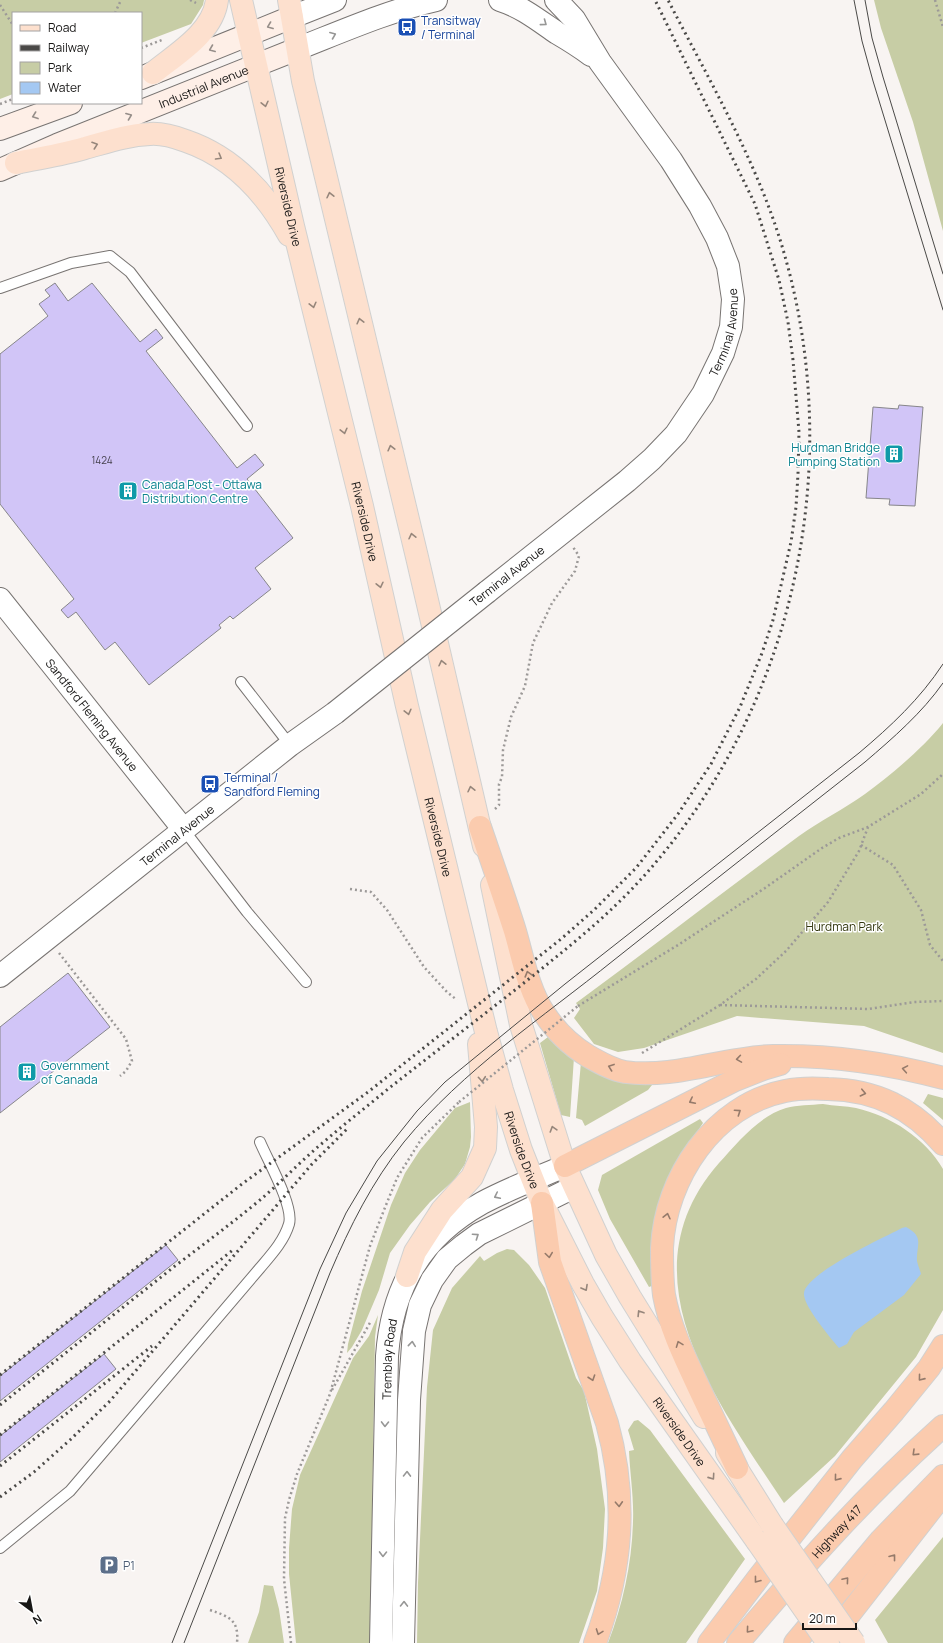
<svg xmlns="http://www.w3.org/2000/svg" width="943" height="1643" font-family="Manrope,sans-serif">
  <rect width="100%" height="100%" fill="#f8f4f2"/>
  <!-- green -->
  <path fill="#c7cda5" d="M 0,0 L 204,0 L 203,5 L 191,24 L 141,43 L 141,13 L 13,13 L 13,94 L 0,99 Z
    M 874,0 L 943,0 L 943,231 L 913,122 L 881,28 Z
    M 943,723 L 943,1053 L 864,1026 L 737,1016 L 644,1048 L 618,1052 L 594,1044 L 574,1018 L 580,1009 L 576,1003 C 651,948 724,891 799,836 C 820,821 844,809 865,794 C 891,775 923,748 943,723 Z
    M 552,1034 L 574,1057 L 570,1117 L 561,1115 L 540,1043 Z
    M 581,1062 L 634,1082 L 652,1085 L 648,1090 L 585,1126 L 582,1120 L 576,1118 Z
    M 928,1094 L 943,1098 L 943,1120 L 923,1103 Z
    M 470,1102 L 471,1137 L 470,1147 L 465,1164 L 455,1179 L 430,1202 L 410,1225 L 390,1253 L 379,1290 L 362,1330 L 352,1347 L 347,1353 L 348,1344 L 362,1291 L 391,1205 L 405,1173 L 420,1150 L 455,1108 Z
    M 823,1104 C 834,1106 846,1106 856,1108 C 891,1116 925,1138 943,1169 L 943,1310 L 916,1357 L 835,1456 L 784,1503 C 718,1403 620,1276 719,1163 C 738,1142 759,1116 786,1108 C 797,1105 811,1105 823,1104 Z
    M 700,1119 L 703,1123 L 681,1156 L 657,1284 L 649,1287 L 610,1219 L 598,1190 L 602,1175 Z
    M 507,1249 L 514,1250 L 529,1265 L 545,1288 L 576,1378 L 584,1391 L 597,1449 L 605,1509 L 603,1548 L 597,1591 L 579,1643 L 417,1643 L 418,1583 L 427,1387 L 433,1330 L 452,1288 L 480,1256 L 484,1261 L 497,1253 Z
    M 378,1315 L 375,1337 L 370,1643 L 296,1643 L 289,1574 L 289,1548 L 292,1509 L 300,1475 L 353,1358 L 369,1336 Z
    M 638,1420 L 650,1430 L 745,1559 L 686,1643 L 608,1643 C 623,1604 632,1563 633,1521 C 634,1498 630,1474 629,1451 L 634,1450 L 628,1430 L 634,1421 Z
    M 943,1537 L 943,1643 L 888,1643 L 875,1620 Z
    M 264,1585 L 273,1586 L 279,1609 L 284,1643 L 248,1643 L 259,1612 Z"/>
  <!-- water -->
  <path fill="#a4c8f2" d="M 906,1227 C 925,1237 916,1245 917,1261 C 918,1266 920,1270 921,1274 L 904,1295 L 854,1332 L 847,1344 L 839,1348 C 830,1337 805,1308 804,1295 C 801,1275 885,1237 902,1228 Z"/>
  <!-- building -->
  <path fill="#d1c5f7" stroke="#87868a" d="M 55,283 L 68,301 L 92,283 L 140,342 L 156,329 L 163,338 L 146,351 L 237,468 L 255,454 L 264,465 L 247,479 L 293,538 L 255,568 L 271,589 L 233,619 L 230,616 L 219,625 L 221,628 L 149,685 L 115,642 L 105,650 L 76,612 L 68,618 L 61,610 L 74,599 L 0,504 L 0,354 L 48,316 L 39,304 L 50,296 L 45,290 Z
    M 899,405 L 923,407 L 915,506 L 889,505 L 890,499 L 866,498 L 873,407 L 898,409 Z
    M 68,973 L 110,1027 L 0,1113 L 0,1027 Z
    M 166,1245 L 178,1260 L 0,1401 L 0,1376 Z
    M 104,1354 L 116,1369 L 0,1462 L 0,1436 Z"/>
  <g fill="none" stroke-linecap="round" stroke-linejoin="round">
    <defs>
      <path id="service" d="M 0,288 L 71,263 L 110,256 L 130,272 L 247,426
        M 241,682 L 290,745
        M 184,830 L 247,912 L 306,982
        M 0,1548 L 70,1491 L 260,1268 C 271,1255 284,1241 289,1224 C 294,1206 268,1161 260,1142"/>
      <g id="tertiary">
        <path d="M 500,0 C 522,7 538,20 557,33 C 569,40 580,47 591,55"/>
        <path d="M 292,17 L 335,0"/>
        <path d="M 297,49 C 343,31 388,11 436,0"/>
        <path id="s1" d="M 487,592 L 627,481 L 652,459 L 676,434 L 703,394 L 723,353 L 731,327 L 733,299 L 728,266 L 717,238 L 700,206 L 671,160 L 600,62 L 574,19 L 556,0"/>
        <path id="s2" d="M 0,599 L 184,830"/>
        <path id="s3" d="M 0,976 L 290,745 L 335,713"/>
        <path id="s4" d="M 381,1643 L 387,1356 C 392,1287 421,1237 482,1203 C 508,1189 537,1178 565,1166"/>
        <path d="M 403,1643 L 409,1400 L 414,1331 L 420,1305 L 432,1280 L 447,1259 L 464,1245 L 479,1234 L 574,1187"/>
      </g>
      <g id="secondary">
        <path d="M 141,78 L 292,17"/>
        <path d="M 0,129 L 71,103"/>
        <path id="s5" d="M 0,170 L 57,145 L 297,49"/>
      </g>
      <g id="primary">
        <path id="s6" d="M 241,0 L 293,226 L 362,506 L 407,706 L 486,1032 L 502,1090 L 521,1150 L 542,1203 L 583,1284 L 602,1317 L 630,1361 L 757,1541"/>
        <path d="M 289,0 L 303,81 L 417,557 L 484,846"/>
        <path d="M 153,73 C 176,54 213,33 217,0"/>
        <path d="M 16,163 C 39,158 62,155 85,148 C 107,142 127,135 150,134 C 162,133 175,137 186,141 C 233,157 265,192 289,235"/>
        <path d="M 492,885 L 521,1025 L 565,1166 L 606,1255 L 630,1297 L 704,1417"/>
        <path d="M 407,1276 L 415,1252 L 442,1210 L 472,1177 L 485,1148 L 486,1127 L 479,1044"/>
        <path d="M 727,1453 L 772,1525"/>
      </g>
      <g id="motorway">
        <path d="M 480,827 C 492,862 504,896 515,931 C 523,958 528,989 544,1013 C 555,1030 570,1045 588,1056 C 599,1062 612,1070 625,1072 C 675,1079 724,1057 773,1056 C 831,1055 888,1063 943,1078"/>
        <path d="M 565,1166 L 735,1080 L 763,1069 L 780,1064"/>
        <path d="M 542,1203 L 550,1262 L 607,1423 C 628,1499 622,1570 595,1643"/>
        <path d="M 737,1468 C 724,1441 712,1415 699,1388 C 685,1358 670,1328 664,1295 C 662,1279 662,1263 662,1248 C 665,1178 714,1105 785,1091 C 799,1088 814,1088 828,1089 C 876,1090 912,1108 943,1144"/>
        <path d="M 830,1639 L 943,1494"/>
        <path d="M 709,1643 L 759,1577 L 852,1459 L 894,1411 L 929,1368 L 943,1346"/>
        <path id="s7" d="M 738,1643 C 802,1567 869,1492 943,1426"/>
        <path d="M 795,1643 L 881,1540 L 943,1476"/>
      </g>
    </defs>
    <!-- service casing -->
    <use href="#service" stroke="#787472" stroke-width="12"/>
    <!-- tertiary casing -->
    <use href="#tertiary" stroke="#787472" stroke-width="24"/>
    <!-- secondary casing -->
    <use href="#secondary" stroke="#787472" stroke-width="24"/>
    <!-- primary casing -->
    <use href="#primary" stroke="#d1d1d0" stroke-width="24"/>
    <!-- motorway casing -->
    <use href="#motorway" stroke="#d1d1d0" stroke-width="24"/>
    <!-- path -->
    <path stroke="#9c9998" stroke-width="2.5" stroke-dasharray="2 3" stroke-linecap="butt" d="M 190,0 L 196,3
      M 935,0 L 943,27
      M 0,5 L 13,25
      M 115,13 L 121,0
      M 141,48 L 162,40
      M 0,104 L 13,99
      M 495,809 L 499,805 L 499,784 L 502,777 L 503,750 L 511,717 L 525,686 L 533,643 L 552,603 L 575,571 L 579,556 L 573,547
      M 861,845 L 893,865 L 921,910 L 930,945 L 943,961
      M 350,889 L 371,892 L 387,910 L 424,967 L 447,992 L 457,1000
      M 59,953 L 126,1039 L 132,1061 L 126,1071 L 120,1076
      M 720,1005 L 869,1009 L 914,1002 L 943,1001
      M 578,1006 L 678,945 L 765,888 L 822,848 L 839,838 L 868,827 L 921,794 L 943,774
      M 642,1053 L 720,1005 L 756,979 L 786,951 L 828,902 L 859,851 L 868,827
      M 332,1390 L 371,1321
      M 210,1610 C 230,1617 239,1620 237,1643
      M 291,1643 L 284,1579 L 285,1518 L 289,1500 L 297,1474 L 330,1394 L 370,1246 L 384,1210 L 397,1178 L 422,1138 L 459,1102"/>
    <!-- service -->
    <use href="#service" stroke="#fff" stroke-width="10"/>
    <!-- tertiary -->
    <use href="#tertiary" stroke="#fff" stroke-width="22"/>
    <!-- secondary -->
    <use href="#secondary" stroke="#feefe7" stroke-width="22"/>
    <!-- primary -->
    <use href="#primary" stroke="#fde0ce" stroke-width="22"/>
    <!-- motorway -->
    <use href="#motorway" stroke="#fbcbae" stroke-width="22"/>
    <!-- tram -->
    <path stroke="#4a4947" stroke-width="1" d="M 854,0 L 862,41 L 873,81 L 943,310
      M 865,0 L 872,38 L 883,77 L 943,274
      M 172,1643 L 320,1269 L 346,1213 L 377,1161 L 417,1111 L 445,1082 L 565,984 L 859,753 C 891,726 920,699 943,664
      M 184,1643 L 330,1273 C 350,1226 372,1182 404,1142 C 463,1070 542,1018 614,960 C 697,894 781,828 865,762 C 893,738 922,713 943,683"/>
    <!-- rail -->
    <path stroke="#4a4947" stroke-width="3" stroke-dasharray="2 4" stroke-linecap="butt" d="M 0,1375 L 242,1184 L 368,1092 L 561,939 L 594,910 L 636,868 L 678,814 L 711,764 L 740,707 L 762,653 L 773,620 L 791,542 L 796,507 L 798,474 L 799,432 L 793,360 L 788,322 L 779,280 L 755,204 L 655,0
      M 0,1405 C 58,1359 117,1312 175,1266 C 204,1244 232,1223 260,1200 C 280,1183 299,1163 319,1146 C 342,1126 365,1108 388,1089 C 430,1056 473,1023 515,990 C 555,958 595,927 630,891 C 789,725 847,480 786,260 C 761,168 711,84 668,0
      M 0,1435 L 134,1329 L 234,1249
      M 0,1466 L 152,1346
      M 0,1497 L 34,1472 L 70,1440 L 110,1401 L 312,1164 L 349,1127"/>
    <defs>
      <path id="tertiary-bridge" d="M 335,713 L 487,592"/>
      <path id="primary-bridge" d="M 772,1525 L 854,1643
        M 757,1541 L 828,1643"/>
    </defs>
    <!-- tertiary-bridge casing -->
    <use href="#tertiary-bridge" stroke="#787472" stroke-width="24" stroke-linecap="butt"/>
    <!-- primary-bridge casing -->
    <use href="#primary-bridge" stroke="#d1d1d0" stroke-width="24" stroke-linecap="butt"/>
    <!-- path-bridge -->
    <path stroke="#9c9998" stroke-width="2.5" stroke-dasharray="2 3" stroke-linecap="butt" d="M 459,1102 L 578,1006"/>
    <!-- tertiary-bridge -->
    <use href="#tertiary-bridge" stroke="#fff" stroke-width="22"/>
    <!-- primary-bridge -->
    <use href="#primary-bridge" stroke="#fde0ce" stroke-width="22"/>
  </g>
  <!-- one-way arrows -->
  <defs><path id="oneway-chevron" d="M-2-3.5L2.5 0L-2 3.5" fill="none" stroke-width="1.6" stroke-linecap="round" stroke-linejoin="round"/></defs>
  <g stroke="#979796">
    <use href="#oneway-chevron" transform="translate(544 23) rotate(36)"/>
    <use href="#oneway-chevron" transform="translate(333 35) rotate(-22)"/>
    <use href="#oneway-chevron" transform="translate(497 1196) rotate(154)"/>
    <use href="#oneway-chevron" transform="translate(476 1236) rotate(-34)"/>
    <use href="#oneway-chevron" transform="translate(412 1344) rotate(-84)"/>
    <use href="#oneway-chevron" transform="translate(385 1424) rotate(91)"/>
    <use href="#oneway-chevron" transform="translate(407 1474) rotate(-89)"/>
    <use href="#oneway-chevron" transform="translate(383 1554) rotate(91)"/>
    <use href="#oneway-chevron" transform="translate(404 1604) rotate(-89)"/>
  </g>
  <g stroke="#968e89">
    <use href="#oneway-chevron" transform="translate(270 26) rotate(159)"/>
    <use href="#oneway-chevron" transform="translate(212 49) rotate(158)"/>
    <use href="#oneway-chevron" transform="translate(35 116) rotate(160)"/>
    <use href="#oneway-chevron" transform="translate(129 116) rotate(-21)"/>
  </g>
  <g stroke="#96867b">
    <use href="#oneway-chevron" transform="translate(265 104) rotate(77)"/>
    <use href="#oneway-chevron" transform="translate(95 145) rotate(-19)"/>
    <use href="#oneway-chevron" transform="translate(219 157) rotate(30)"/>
    <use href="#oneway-chevron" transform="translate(330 195) rotate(-103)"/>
    <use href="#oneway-chevron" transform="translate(313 305) rotate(76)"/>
    <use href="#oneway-chevron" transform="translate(360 321) rotate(-104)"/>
    <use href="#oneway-chevron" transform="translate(344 431) rotate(76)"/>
    <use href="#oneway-chevron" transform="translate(391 448) rotate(-104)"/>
    <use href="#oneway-chevron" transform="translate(412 536) rotate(-103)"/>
    <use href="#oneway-chevron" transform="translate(380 585) rotate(77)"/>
    <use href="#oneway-chevron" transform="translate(442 663) rotate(-103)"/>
    <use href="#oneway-chevron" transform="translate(408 712) rotate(76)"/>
    <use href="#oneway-chevron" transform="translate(471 789) rotate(-103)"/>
    <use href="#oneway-chevron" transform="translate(482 1079) rotate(85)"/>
    <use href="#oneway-chevron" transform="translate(553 1129) rotate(-107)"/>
    <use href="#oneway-chevron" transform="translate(585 1288) rotate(61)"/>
    <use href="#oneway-chevron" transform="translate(640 1313) rotate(-122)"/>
    <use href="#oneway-chevron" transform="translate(712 1477) rotate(55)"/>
  </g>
  <g stroke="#957a6a">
    <use href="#oneway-chevron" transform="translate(528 974) rotate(-106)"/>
    <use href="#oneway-chevron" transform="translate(739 1059) rotate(171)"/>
    <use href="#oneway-chevron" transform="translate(611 1067) rotate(-160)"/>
    <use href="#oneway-chevron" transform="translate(905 1069) rotate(-170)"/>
    <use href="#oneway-chevron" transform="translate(863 1093) rotate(13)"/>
    <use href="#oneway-chevron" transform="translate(692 1101) rotate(153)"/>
    <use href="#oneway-chevron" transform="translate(738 1112) rotate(-34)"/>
    <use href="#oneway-chevron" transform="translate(667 1216) rotate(-77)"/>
    <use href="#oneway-chevron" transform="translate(549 1255) rotate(82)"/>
    <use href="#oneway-chevron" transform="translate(679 1344) rotate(-111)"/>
    <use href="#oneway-chevron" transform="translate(592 1378) rotate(71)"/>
    <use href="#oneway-chevron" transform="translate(921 1378) rotate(129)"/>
    <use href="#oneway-chevron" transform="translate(915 1453) rotate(136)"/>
    <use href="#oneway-chevron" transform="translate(837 1478) rotate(129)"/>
    <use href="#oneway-chevron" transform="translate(619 1504) rotate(87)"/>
    <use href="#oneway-chevron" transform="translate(893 1557) rotate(-52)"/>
    <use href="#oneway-chevron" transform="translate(757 1580) rotate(128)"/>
    <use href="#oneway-chevron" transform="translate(846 1580) rotate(-50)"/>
    <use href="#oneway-chevron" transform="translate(749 1630) rotate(130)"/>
    <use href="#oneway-chevron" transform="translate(599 1632) rotate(110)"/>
  </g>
  <!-- icons -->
  <defs>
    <symbol id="bus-square" viewBox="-11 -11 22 22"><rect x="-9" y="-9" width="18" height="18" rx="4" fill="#1a4fb4" stroke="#fff"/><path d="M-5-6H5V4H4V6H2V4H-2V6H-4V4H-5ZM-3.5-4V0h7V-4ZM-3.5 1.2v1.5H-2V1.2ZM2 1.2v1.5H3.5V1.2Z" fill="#fff"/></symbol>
    <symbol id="building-square" viewBox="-11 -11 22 22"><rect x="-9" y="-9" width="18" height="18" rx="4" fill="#0f9aa8" stroke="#fff"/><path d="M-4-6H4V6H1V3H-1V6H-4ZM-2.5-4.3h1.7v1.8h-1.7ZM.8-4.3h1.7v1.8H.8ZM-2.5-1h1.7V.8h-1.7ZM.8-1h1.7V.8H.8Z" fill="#fff"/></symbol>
    <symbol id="parking-square" viewBox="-11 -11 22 22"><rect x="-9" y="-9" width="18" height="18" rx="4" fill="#5c6f8a" stroke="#fff"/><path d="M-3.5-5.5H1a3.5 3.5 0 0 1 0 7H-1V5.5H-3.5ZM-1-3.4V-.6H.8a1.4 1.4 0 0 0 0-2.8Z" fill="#fff"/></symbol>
  </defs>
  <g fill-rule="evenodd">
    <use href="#bus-square" x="396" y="16" width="22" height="22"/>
    <use href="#building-square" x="883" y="443" width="22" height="22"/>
    <use href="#building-square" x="117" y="480" width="22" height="22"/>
    <use href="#bus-square" x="199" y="773" width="22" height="22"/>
    <use href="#building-square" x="16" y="1061" width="22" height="22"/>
    <use href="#parking-square" x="98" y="1554" width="22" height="22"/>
  </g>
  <g text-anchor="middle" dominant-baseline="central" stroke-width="3" stroke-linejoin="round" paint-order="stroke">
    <!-- number labels -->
    <g font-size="10" fill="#46424e">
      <text x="102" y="460">1424</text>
    </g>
    <!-- transit labels -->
    <g font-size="12" fill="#164399" stroke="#fff" text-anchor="start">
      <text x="421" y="20">Transitway<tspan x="421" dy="14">/ Terminal</tspan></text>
      <text x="224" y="777">Terminal /<tspan x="224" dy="14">Sandford Fleming</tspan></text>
    </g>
    <!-- street labels -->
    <g font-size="12" fill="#181716" stroke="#fff">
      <text stroke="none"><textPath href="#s5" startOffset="220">Industrial Avenue</textPath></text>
      <text stroke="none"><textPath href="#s6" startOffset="212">Riverside Drive</textPath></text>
      <text stroke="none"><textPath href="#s1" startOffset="361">Terminal Avenue</textPath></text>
      <text stroke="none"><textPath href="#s6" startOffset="536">Riverside Drive</textPath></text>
      <text transform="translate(507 576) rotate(-38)">Terminal Avenue</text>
      <text stroke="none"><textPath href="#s2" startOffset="148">Sandford Fleming Avenue</textPath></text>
      <text stroke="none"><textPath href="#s3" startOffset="226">Terminal Avenue</textPath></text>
      <text stroke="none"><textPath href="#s6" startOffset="860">Riverside Drive</textPath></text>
      <text stroke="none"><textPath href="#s6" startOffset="1184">Riverside Drive</textPath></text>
      <text stroke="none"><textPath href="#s4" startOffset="284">Tremblay Road</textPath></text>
      <text stroke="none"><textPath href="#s6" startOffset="1508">Riverside Drive</textPath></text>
      <text stroke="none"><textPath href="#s7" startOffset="149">Highway 417</textPath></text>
    </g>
    <!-- culture labels -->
    <g font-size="12" fill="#0d838f" stroke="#fff" text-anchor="start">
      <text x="880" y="447" text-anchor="end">Hurdman Bridge<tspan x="880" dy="14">Pumping Station</tspan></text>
      <text x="142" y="484">Canada Post - Ottawa<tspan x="142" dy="14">Distribution Centre</tspan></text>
      <text x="41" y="1065">Government<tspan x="41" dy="14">of Canada</tspan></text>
    </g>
    <!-- park labels -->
    <g font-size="12" fill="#32360d" stroke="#fff">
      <text x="844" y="926">Hurdman Park</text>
    </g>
    <!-- service labels -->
    <g font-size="12" fill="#4e5e75" stroke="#fff" text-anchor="start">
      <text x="123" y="1565">P1</text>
    </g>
  </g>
  <!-- legend -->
  <rect x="12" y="12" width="130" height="92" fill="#ffffff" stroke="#a3a2a2"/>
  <rect x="20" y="25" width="20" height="6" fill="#fde0ce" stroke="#a3a2a2"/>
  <text x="48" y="32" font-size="12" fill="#181716">Road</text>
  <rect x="20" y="45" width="20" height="6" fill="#4a4947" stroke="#a3a2a2"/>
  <text x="48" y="52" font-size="12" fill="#181716">Railway</text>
  <rect x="20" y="62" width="20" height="12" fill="#c7cda5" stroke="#a3a2a2"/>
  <text x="48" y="72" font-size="12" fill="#181716">Park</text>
  <rect x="20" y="82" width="20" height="12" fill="#a4c8f2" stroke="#a3a2a2"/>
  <text x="48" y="92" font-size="12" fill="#181716">Water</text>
  <!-- north arrow -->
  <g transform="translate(32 1611) rotate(148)" stroke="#ffffff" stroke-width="3" paint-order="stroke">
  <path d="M0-3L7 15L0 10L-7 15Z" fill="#181716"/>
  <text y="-6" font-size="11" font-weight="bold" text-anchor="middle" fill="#181716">N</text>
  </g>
  <!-- scale -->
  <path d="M803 1623v6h53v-6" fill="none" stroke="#181716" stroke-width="2"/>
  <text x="809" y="1623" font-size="12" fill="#181716" stroke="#ffffff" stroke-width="3" paint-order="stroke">20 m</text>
</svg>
